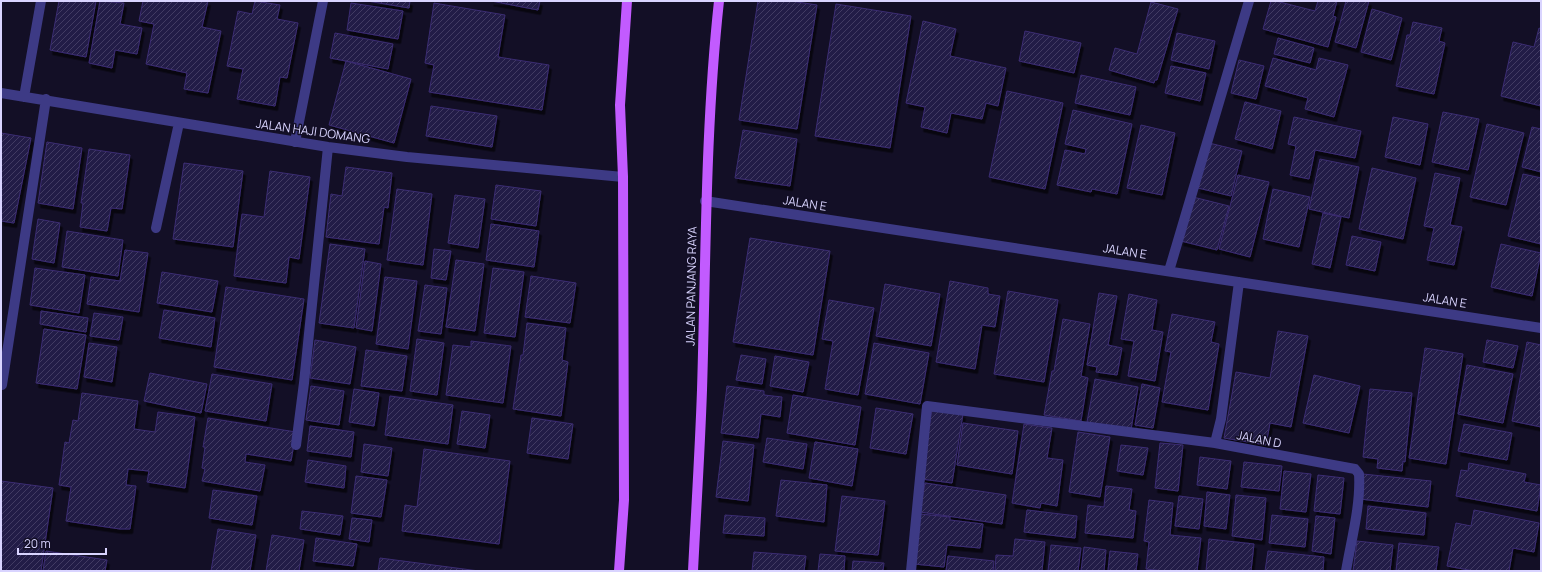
<svg xmlns="http://www.w3.org/2000/svg" width="1542" height="572" font-family="Manrope,sans-serif">
  <defs>
    <pattern id="building-hatch" width="6" height="6" patternUnits="userSpaceOnUse"><rect width="6" height="6" fill="#241b47"/><path d="M-1 1l2-2M0 6l6-6M5 7l2-2" fill="none" stroke="#433b63"/></pattern>
    <filter id="shadow"><feDropShadow dx="2.5" dy="4.5" stdDeviation="0" flood-color="#0009"/></filter>
  </defs>
  <rect width="100%" height="100%" fill="#130f26"/>
  <!-- building -->
  <path fill="url(#building-hatch)" stroke="#3b2d73" filter="url(#shadow)" d="M 59,1 L 96,1 L 86,57 L 50,50 Z
    M 100,1 L 124,3 L 120,24 L 142,28 L 137,54 L 115,50 L 112,68 L 89,63 Z
    M 143,1 L 208,1 L 202,27 L 221,31 L 208,93 L 184,89 L 187,73 L 146,64 L 154,24 L 139,21 Z
    M 255,1 L 280,5 L 277,19 L 298,23 L 287,78 L 280,77 L 275,106 L 237,99 L 243,69 L 227,66 L 238,11 L 252,14 Z
    M 367,1 L 410,1 L 409,8 Z
    M 491,1 L 540,1 L 538,10 Z
    M 758,1 L 791,1 L 817,5 L 797,129 L 739,120 Z
    M 1271,1 L 1276,1 L 1315,11 L 1318,1 L 1337,1 L 1333,16 L 1336,17 L 1328,47 L 1263,29 Z
    M 1346,1 L 1369,1 L 1356,48 L 1335,42 Z
    M 1151,2 L 1178,9 L 1157,80 L 1155,80 L 1154,83 L 1109,70 L 1115,48 L 1137,54 Z
    M 351,3 L 403,11 L 398,39 L 347,30 Z
    M 434,3 L 505,15 L 498,57 L 549,65 L 542,110 L 429,92 L 434,65 L 425,63 Z
    M 836,4 L 911,16 L 890,148 L 815,136 Z
    M 1372,9 L 1402,18 L 1391,60 L 1361,52 Z
    M 923,21 L 956,29 L 950,56 L 1006,68 L 998,106 L 986,103 L 982,119 L 951,113 L 947,133 L 921,127 L 925,107 L 906,103 Z
    M 1413,22 L 1442,28 L 1439,41 L 1445,43 L 1434,94 L 1396,86 L 1407,35 L 1410,35 Z
    M 1539,28 L 1541,29 L 1541,106 L 1501,96 L 1513,42 L 1534,47 Z
    M 1025,31 L 1081,43 L 1074,73 L 1019,61 Z
    M 335,33 L 393,44 L 388,69 L 330,58 Z
    M 1177,33 L 1215,41 L 1209,69 L 1171,60 Z
    M 1278,38 L 1314,48 L 1310,63 L 1274,54 Z
    M 1273,58 L 1316,70 L 1319,58 L 1348,65 L 1334,117 L 1305,109 L 1308,98 L 1265,86 Z
    M 1239,60 L 1264,66 L 1256,99 L 1231,93 Z
    M 346,61 L 411,79 L 394,143 L 329,125 Z
    M 1171,66 L 1206,73 L 1200,101 L 1165,93 Z
    M 1081,75 L 1136,87 L 1130,115 L 1075,103 Z
    M 1007,91 L 1063,103 L 1045,189 L 989,177 Z
    M 1245,102 L 1281,111 L 1272,149 L 1235,139 Z
    M 431,106 L 497,116 L 492,147 L 426,136 Z
    M 1073,110 L 1132,124 L 1117,194 L 1092,189 L 1091,192 L 1057,185 L 1065,150 L 1085,154 L 1086,149 L 1065,144 Z
    M 1443,112 L 1479,119 L 1468,170 L 1432,162 Z
    M 1294,117 L 1361,131 L 1355,158 L 1315,150 L 1309,179 L 1290,175 L 1296,146 L 1288,144 Z
    M 1393,117 L 1428,124 L 1420,165 L 1385,157 Z
    M 1487,124 L 1524,133 L 1506,205 L 1470,197 Z
    M 1141,125 L 1175,133 L 1162,195 L 1127,188 Z
    M 1532,127 L 1541,129 L 1541,172 L 1522,167 Z
    M 743,130 L 797,139 L 790,186 L 735,178 Z
    M 1,133 L 31,138 L 14,223 L 1,221 Z
    M 47,142 L 82,148 L 73,209 L 38,203 Z
    M 1209,143 L 1242,151 L 1231,196 L 1198,188 Z
    M 89,149 L 130,155 L 122,209 L 111,208 L 107,231 L 80,227 L 83,203 L 81,203 Z
    M 1320,159 L 1359,167 L 1349,218 L 1309,209 Z
    M 184,163 L 243,171 L 233,247 L 173,239 Z
    M 346,167 L 392,173 L 388,208 L 384,207 L 379,244 L 326,237 L 331,194 L 342,196 Z
    M 1372,168 L 1416,178 L 1403,239 L 1359,229 Z
    M 270,171 L 310,177 L 299,259 L 289,257 L 286,283 L 234,276 L 242,214 L 264,217 Z
    M 1435,173 L 1460,178 L 1450,225 L 1462,227 L 1454,265 L 1427,260 L 1434,228 L 1424,226 Z
    M 1523,174 L 1541,178 L 1541,244 L 1508,236 Z
    M 1238,175 L 1269,182 L 1250,257 L 1219,249 Z
    M 496,185 L 541,191 L 536,226 L 491,219 Z
    M 397,189 L 432,194 L 423,265 L 387,260 Z
    M 1273,189 L 1310,197 L 1299,247 L 1263,239 Z
    M 455,195 L 485,199 L 478,248 L 448,243 Z
    M 1193,197 L 1229,206 L 1217,250 L 1181,241 Z
    M 1323,213 L 1341,217 L 1330,268 L 1312,264 Z
    M 38,219 L 60,223 L 54,263 L 32,259 Z
    M 491,224 L 539,231 L 534,267 L 486,260 Z
    M 67,231 L 123,240 L 118,276 L 62,267 Z
    M 1352,236 L 1381,242 L 1375,271 L 1346,265 Z
    M 750,238 L 830,251 L 813,355 L 733,342 Z
    M 330,244 L 365,249 L 354,328 L 319,323 Z
    M 1501,244 L 1541,253 L 1532,296 L 1491,287 Z
    M 434,249 L 451,251 L 446,280 L 431,278 Z
    M 125,250 L 148,253 L 139,312 L 87,304 L 91,277 L 120,281 Z
    M 456,260 L 484,264 L 475,331 L 446,327 Z
    M 365,261 L 381,264 L 372,331 L 356,328 Z
    M 35,268 L 85,275 L 79,313 L 30,305 Z
    M 493,268 L 524,272 L 515,337 L 484,333 Z
    M 162,272 L 218,281 L 212,312 L 157,303 Z
    M 531,276 L 576,283 L 570,323 L 525,317 Z
    M 385,277 L 417,281 L 408,349 L 376,344 Z
    M 950,281 L 988,288 L 988,294 L 1000,296 L 995,327 L 982,325 L 975,369 L 936,362 Z
    M 885,284 L 940,294 L 931,346 L 876,336 Z
    M 425,285 L 447,288 L 441,334 L 418,331 Z
    M 226,287 L 304,299 L 292,380 L 214,367 Z
    M 1008,291 L 1058,300 L 1044,382 L 994,374 Z
    M 1099,293 L 1117,296 L 1108,345 L 1122,348 L 1117,375 L 1096,372 L 1097,367 L 1087,365 Z
    M 1129,294 L 1157,300 L 1152,330 L 1163,332 L 1155,381 L 1128,376 L 1134,341 L 1121,339 Z
    M 829,300 L 874,308 L 858,395 L 825,389 L 833,341 L 822,339 Z
    M 164,310 L 215,318 L 211,347 L 159,338 Z
    M 41,311 L 88,318 L 86,332 L 40,324 Z
    M 94,313 L 123,317 L 119,340 L 90,336 Z
    M 1172,314 L 1215,322 L 1211,342 L 1219,344 L 1208,410 L 1162,402 L 1171,352 L 1165,351 Z
    M 1063,319 L 1090,324 L 1081,376 L 1088,378 L 1081,421 L 1044,415 L 1052,371 L 1054,371 Z
    M 527,323 L 566,328 L 562,360 L 568,362 L 561,416 L 513,409 L 521,355 L 523,355 Z
    M 44,329 L 86,335 L 77,389 L 36,383 Z
    M 1278,331 L 1308,336 L 1291,427 L 1270,423 L 1266,445 L 1224,438 L 1236,372 L 1270,378 Z
    M 417,339 L 444,343 L 437,395 L 410,391 Z
    M 315,340 L 356,347 L 350,384 L 310,378 Z
    M 1487,340 L 1518,346 L 1513,368 L 1483,362 Z
    M 471,341 L 511,346 L 503,403 L 446,395 L 453,345 L 471,347 Z
    M 1527,342 L 1541,345 L 1541,427 L 1512,421 Z
    M 89,343 L 117,347 L 112,382 L 84,377 Z
    M 874,343 L 929,353 L 920,404 L 865,394 Z
    M 1425,348 L 1463,354 L 1446,464 L 1409,458 Z
    M 366,350 L 407,356 L 402,391 L 361,386 Z
    M 741,355 L 766,359 L 762,384 L 736,380 Z
    M 775,356 L 809,362 L 803,392 L 770,386 Z
    M 1467,365 L 1513,374 L 1503,423 L 1458,414 Z
    M 150,373 L 207,384 L 201,413 L 144,401 Z
    M 212,374 L 272,384 L 266,421 L 205,411 Z
    M 1314,375 L 1360,386 L 1349,433 L 1303,423 Z
    M 1095,379 L 1138,387 L 1131,430 L 1087,422 Z
    M 1142,384 L 1160,388 L 1153,428 L 1135,425 Z
    M 311,386 L 344,391 L 339,425 L 306,420 Z
    M 727,386 L 764,391 L 764,395 L 782,397 L 780,417 L 761,414 L 758,438 L 721,433 Z
    M 354,389 L 379,393 L 374,426 L 349,422 Z
    M 1370,389 L 1412,393 L 1405,462 L 1403,461 L 1402,471 L 1377,468 L 1378,459 L 1363,457 Z
    M 82,393 L 138,401 L 134,429 L 155,432 L 158,412 L 195,417 L 185,488 L 147,482 L 149,471 L 128,469 L 126,485 L 136,486 L 130,529 L 120,529 L 66,521 L 71,487 L 59,485 L 65,442 L 69,443 L 73,420 L 78,421 Z
    M 793,395 L 861,407 L 855,445 L 787,433 Z
    M 390,396 L 453,405 L 448,444 L 385,435 Z
    M 876,408 L 913,414 L 906,454 L 870,448 Z
    M 932,409 L 963,414 L 952,483 L 921,479 Z
    M 462,411 L 490,415 L 485,448 L 457,444 Z
    M 208,418 L 296,432 L 291,461 L 246,454 L 245,462 L 265,465 L 260,491 L 202,481 L 205,469 L 202,468 L 205,447 L 203,447 Z
    M 532,418 L 573,424 L 568,459 L 527,453 Z
    M 963,423 L 1018,431 L 1012,474 L 957,465 Z
    M 1024,424 L 1052,428 L 1047,458 L 1063,460 L 1057,506 L 1041,503 L 1040,508 L 1012,503 Z
    M 1464,424 L 1512,433 L 1507,460 L 1458,451 Z
    M 310,426 L 354,432 L 351,457 L 307,451 Z
    M 1078,432 L 1110,437 L 1100,497 L 1069,492 Z
    M 767,438 L 807,444 L 803,469 L 763,462 Z
    M 723,441 L 754,445 L 748,501 L 716,497 Z
    M 815,442 L 858,449 L 852,486 L 809,478 Z
    M 1160,443 L 1183,445 L 1178,491 L 1155,488 Z
    M 364,444 L 392,448 L 388,476 L 361,472 Z
    M 1121,445 L 1148,448 L 1143,475 L 1117,471 Z
    M 424,449 L 510,461 L 499,544 L 402,531 L 405,505 L 417,507 Z
    M 1200,457 L 1231,461 L 1227,489 L 1197,485 Z
    M 308,460 L 346,466 L 344,488 L 305,482 Z
    M 1244,462 L 1282,466 L 1279,491 L 1241,487 Z
    M 1469,463 L 1526,474 L 1524,482 L 1541,485 L 1537,511 L 1456,496 L 1461,470 L 1468,471 Z
    M 1284,471 L 1311,474 L 1306,512 L 1280,509 Z
    M 1363,474 L 1431,481 L 1428,507 L 1360,499 Z
    M 1318,475 L 1344,478 L 1340,514 L 1314,511 Z
    M 356,476 L 387,480 L 381,517 L 351,513 Z
    M 781,480 L 827,485 L 824,522 L 776,516 Z
    M 1,481 L 53,488 L 41,571 L 1,571 Z
    M 925,483 L 1006,495 L 1002,524 L 920,512 Z
    M 1106,486 L 1132,489 L 1129,510 L 1136,511 L 1133,538 L 1085,533 L 1088,505 L 1104,507 Z
    M 213,490 L 257,496 L 252,525 L 209,518 Z
    M 1207,492 L 1230,495 L 1226,529 L 1204,526 Z
    M 1236,495 L 1266,498 L 1262,540 L 1232,536 Z
    M 842,496 L 885,501 L 878,555 L 835,551 Z
    M 1179,496 L 1203,499 L 1199,529 L 1175,526 Z
    M 1149,500 L 1173,503 L 1170,535 L 1201,538 L 1197,571 L 1164,571 L 1146,569 L 1149,542 L 1144,541 Z
    M 1368,506 L 1426,513 L 1424,535 L 1366,529 Z
    M 1027,510 L 1077,516 L 1075,538 L 1024,532 Z
    M 1474,510 L 1539,523 L 1534,552 L 1513,548 L 1509,571 L 1474,571 L 1447,566 L 1456,523 L 1471,526 Z
    M 302,511 L 343,516 L 340,535 L 300,529 Z
    M 920,514 L 950,517 L 950,520 L 983,524 L 980,548 L 947,545 L 944,567 L 914,564 Z
    M 725,515 L 765,518 L 764,536 L 723,533 Z
    M 1272,515 L 1308,519 L 1305,547 L 1269,543 Z
    M 1316,516 L 1335,518 L 1331,554 L 1312,551 Z
    M 352,518 L 372,520 L 369,542 L 349,539 Z
    M 218,529 L 256,535 L 250,571 L 211,571 Z
    M 272,535 L 304,540 L 299,571 L 266,571 Z
    M 316,538 L 357,544 L 353,566 L 313,561 Z
    M 1015,539 L 1045,542 L 1042,571 L 995,571 L 996,555 L 1013,556 Z
    M 1209,539 L 1254,544 L 1251,571 L 1206,571 Z
    M 1357,541 L 1393,545 L 1390,571 L 1353,571 Z
    M 1399,543 L 1439,547 L 1436,571 L 1396,571 Z
    M 1051,545 L 1081,548 L 1078,571 L 1048,571 Z
    M 1084,547 L 1106,550 L 1104,571 L 1081,571 Z
    M 46,551 L 107,560 L 105,571 L 43,571 Z
    M 1110,551 L 1138,554 L 1136,571 L 1108,571 Z
    M 1268,551 L 1324,557 L 1323,571 L 1265,571 Z
    M 754,552 L 806,556 L 804,571 L 752,571 Z
    M 820,554 L 845,556 L 844,571 L 818,571 Z
    M 948,556 L 994,561 L 993,571 L 946,571 Z
    M 380,558 L 479,571 L 378,571 Z
    M 853,561 L 884,563 L 883,571 L 852,571 Z"/>
  <g fill="none" stroke-linecap="round" stroke-linejoin="round">
    <!-- minor -->
    <path stroke="#3d3a85" stroke-width="10" d="M 1,93 L 328,147 L 407,157 L 623,177
      M 24,97 L 41,1
      M 295,142 L 323,1
      M 705,201 L 1541,328
      M 156,228 L 179,123
      M 1169,271 L 1249,1
      M 1239,282 L 1221,419 L 1215,443 L 1355,469 L 1359,474 C 1361,505 1351,541 1346,571
      M 2,385 L 46,99
      M 296,445 L 304,383 L 328,147
      M 911,571 L 927,406 L 1215,443"/>
    <!-- primary -->
    <path stroke="#c25bff" stroke-width="10" d="M 619,571 L 624,500 L 623,177 L 620,105 L 627,1
      M 693,571 C 696,511 700,450 702,390 C 706,260 705,130 719,1"/>
  </g>
  <g text-anchor="middle" dominant-baseline="central" stroke-width="3" stroke-linejoin="round" paint-order="stroke">
    <!-- street labels -->
    <g font-size="12" fill="#d9d4ff" stroke="#130f26">
      <text transform="translate(313 131) rotate(8)">JALAN HAJI DOMANG</text>
      <text transform="translate(805 203) rotate(9)">JALAN E</text>
      <text transform="translate(1125 251) rotate(9)">JALAN E</text>
      <text transform="translate(691 286) rotate(-89)">JALAN PANJANG RAYA</text>
      <text transform="translate(1445 300) rotate(9)">JALAN E</text>
      <text transform="translate(1259 439) rotate(11)">JALAN D</text>
    </g>
  </g>
  <!-- border -->
  <rect width="1542" height="572" fill="none" stroke="#d9d4ff" stroke-width="4"/>
  <!-- scale -->
  <path d="M18 548v6h88v-6" fill="none" stroke="#d9d4ff" stroke-width="2"/>
  <text x="24" y="548" font-size="12" fill="#d9d4ff" stroke="#130f26" stroke-width="3" paint-order="stroke">20 m</text>
</svg>
